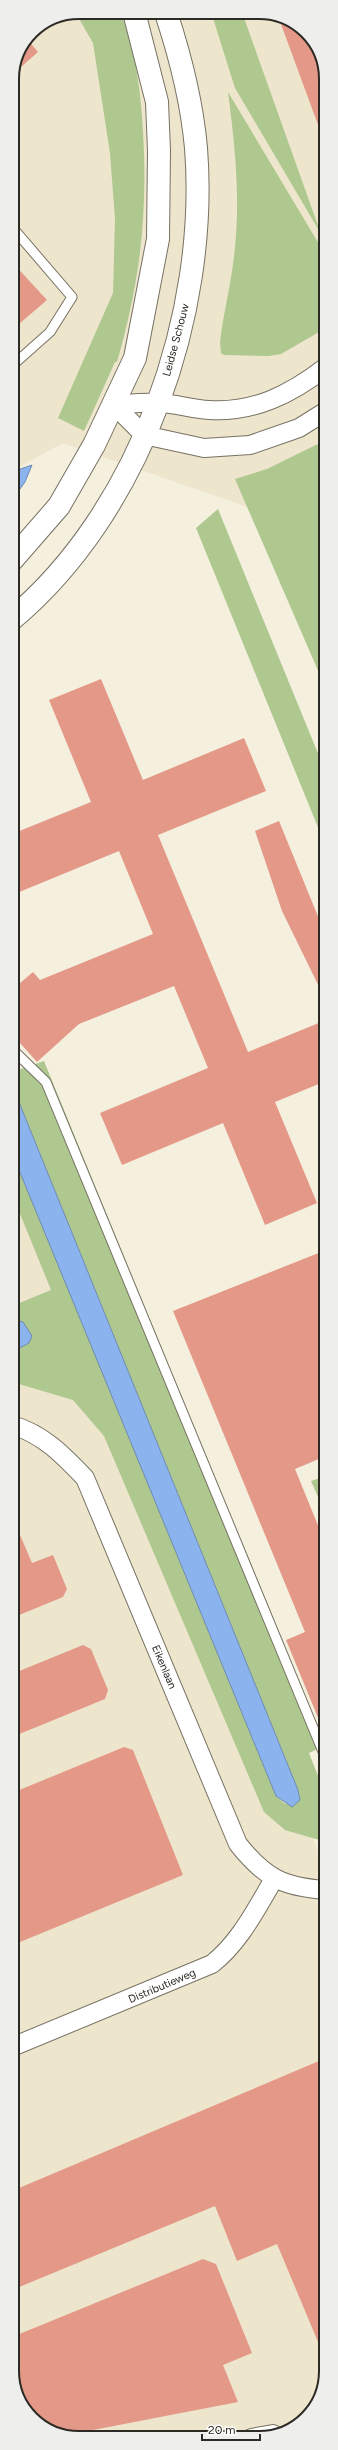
<svg xmlns="http://www.w3.org/2000/svg" width="338" height="2450" font-family="Figtree,sans-serif">
  <rect width="100%" height="100%" fill="#f5efde"/>
  <!-- built -->
  <path fill="#eee5cd" d="M 276,14 L 310,35 L 326,74 L 326,683 L 259,511 L 63,443 L 12,471 L 12,79 L 17,53 L 32,31 L 54,17 Z
    M 12,1113 L 326,1870 L 326,2371 L 321,2397 L 307,2418 L 264,2438 L 62,2436 L 12,2376 Z"/>
  <!-- green -->
  <path fill="#aec88f" d="M 212,15 L 243,15 L 321,234 L 235,88 Z
    M 122,16 C 136,53 141,93 143,132 C 148,214 140,282 117,362 L 115,362 L 84,431 L 58,418 L 113,293 L 115,219 L 110,153 L 93,43 L 78,17 Z
    M 228,92 L 319,244 L 326,263 L 326,328 L 281,354 L 269,356 L 224,355 L 221,353 L 220,343 C 223,314 231,285 234,256 C 241,201 235,146 228,92 Z
    M 326,440 L 326,689 L 235,479 L 267,469 Z
    M 218,509 L 326,773 L 326,847 L 196,528 Z
    M 44,1061 L 324,1746 L 309,1753 L 326,1796 L 326,1842 L 285,1830 L 264,1812 L 104,1436 L 73,1400 L 12,1382 L 12,1352 L 29,1343 L 12,1322 L 12,1306 L 51,1290 L 12,1194 L 12,1152 L 276,1796 L 285,1804 L 300,1800 L 298,1790 L 12,1085 L 12,1072 Z
    M 326,1476 L 326,1515 L 311,1481 Z"/>
  <!-- water -->
  <path fill="#8bb3ed" stroke="#6e8ab1" d="M 32,465 L 25,482 L 12,500 L 12,472 Z
    M 12,1085 L 298,1790 L 300,1800 L 292,1807 L 276,1796 L 12,1153 Z
    M 16,1320 L 23,1322 L 32,1336 L 29,1343 L 12,1352 L 12,1322 Z"/>
  <!-- building -->
  <path fill="#e49988" d="M 278,16 L 310,35 L 326,74 L 326,141 L 324,141 Z
    M 27,39 L 38,52 L 13,74 L 17,53 Z
    M 12,262 L 47,300 L 12,330 Z
    M 101,679 L 143,780 L 244,738 L 266,791 L 158,835 L 248,1052 L 326,1020 L 326,1081 L 275,1102 L 317,1203 L 265,1225 L 223,1123 L 122,1165 L 100,1113 L 208,1068 L 174,986 L 79,1024 L 37,1062 L 12,1034 L 12,990 L 33,972 L 40,980 L 153,934 L 119,851 L 12,895 L 12,834 L 91,802 L 49,700 Z
    M 279,821 L 326,936 L 326,1001 L 282,911 L 255,831 Z
    M 326,1250 L 326,1456 L 295,1469 L 326,1545 L 326,1737 L 286,1640 L 305,1632 L 173,1311 Z
    M 12,1516 L 32,1563 L 53,1555 L 67,1589 L 63,1597 L 12,1618 Z
    M 83,1645 L 91,1649 L 108,1690 L 105,1699 L 12,1737 L 12,1674 Z
    M 124,1747 L 133,1750 L 183,1875 L 20,1942 L 12,1922 L 12,1793 Z
    M 326,2058 L 326,2361 L 277,2244 L 237,2261 L 215,2206 L 12,2290 L 12,2191 Z
    M 203,2259 L 216,2264 L 252,2353 L 223,2365 L 238,2402 L 62,2436 L 28,2415 L 12,2376 L 12,2337 Z"/>
  <g fill="none" stroke-linecap="round" stroke-linejoin="round">
    <defs>
      <path id="lane" d="M 12,227 L 72,297 L 50,332 L 14,364 L 12,361
        M 12,1049 L 46,1082 L 326,1759"/>
      <path id="street" d="M 114,405 L 144,435 L 204,448 L 250,445 L 299,428 L 326,411
        M 114,405 C 128,404 143,402 157,403 C 174,403 191,409 209,410 C 254,413 291,394 326,367
        M 12,1425 C 43,1434 63,1455 85,1478 L 238,1844 C 265,1878 283,1887 326,1890
        M 12,2047 L 212,1964 C 240,1942 256,1909 274,1879
        M 251,2438 L 273,2434"/>
      <path id="secondary" d="M 12,560 L 59,506 L 94,445 L 135,358 L 158,239 L 159,151 L 157,102 L 135,16
        M 12,619 C 141,511 209,313 196,148 C 192,103 181,59 167,16"/>
    </defs>
    <!-- lane casing -->
    <use href="#lane" stroke="#767162" stroke-width="11"/>
    <!-- street casing -->
    <use href="#street" stroke="#767162" stroke-width="20"/>
    <!-- secondary casing -->
    <use href="#secondary" stroke="#767162" stroke-width="24"/>
    <!-- lane -->
    <use href="#lane" stroke="#fff" stroke-width="9"/>
    <!-- street -->
    <use href="#street" stroke="#fff" stroke-width="18"/>
    <!-- secondary -->
    <use href="#secondary" stroke="#fff" stroke-width="22"/>
  </g>
  <g text-anchor="middle" dominant-baseline="central" stroke-width="3" stroke-linejoin="round" paint-order="stroke">
    <!-- street labels -->
    <g font-size="11" fill="#2c2a24" stroke="#fff">
      <text transform="translate(176 340) rotate(-75)">Leidse Schouw</text>
      <text transform="translate(164 1667) rotate(67)">Eikenlaan</text>
      <text transform="translate(162 1986) rotate(-23)">Distributieweg</text>
    </g>
  </g>
  <!-- crop -->
  <path d="M0 0H338V2450H0ZM79 19H259A60 60 0 0 1 319 79V2371A60 60 0 0 1 259 2431H79A60 60 0 0 1 19 2371V79A60 60 0 0 1 79 19Z" fill="#eeeeed" fill-rule="evenodd"/>
  <path fill="none" stroke="#2c2a24" stroke-width="2" d="M79 19H259A60 60 0 0 1 319 79V2371A60 60 0 0 1 259 2431H79A60 60 0 0 1 19 2371V79A60 60 0 0 1 79 19Z"/>
  <!-- scale -->
  <path d="M202 2434v6h58v-6" fill="none" stroke="#2c2a24" stroke-width="2"/>
  <text x="208" y="2434" font-size="12" fill="#2c2a24" stroke="#ffffff" stroke-width="3" paint-order="stroke">20 m</text>
</svg>
